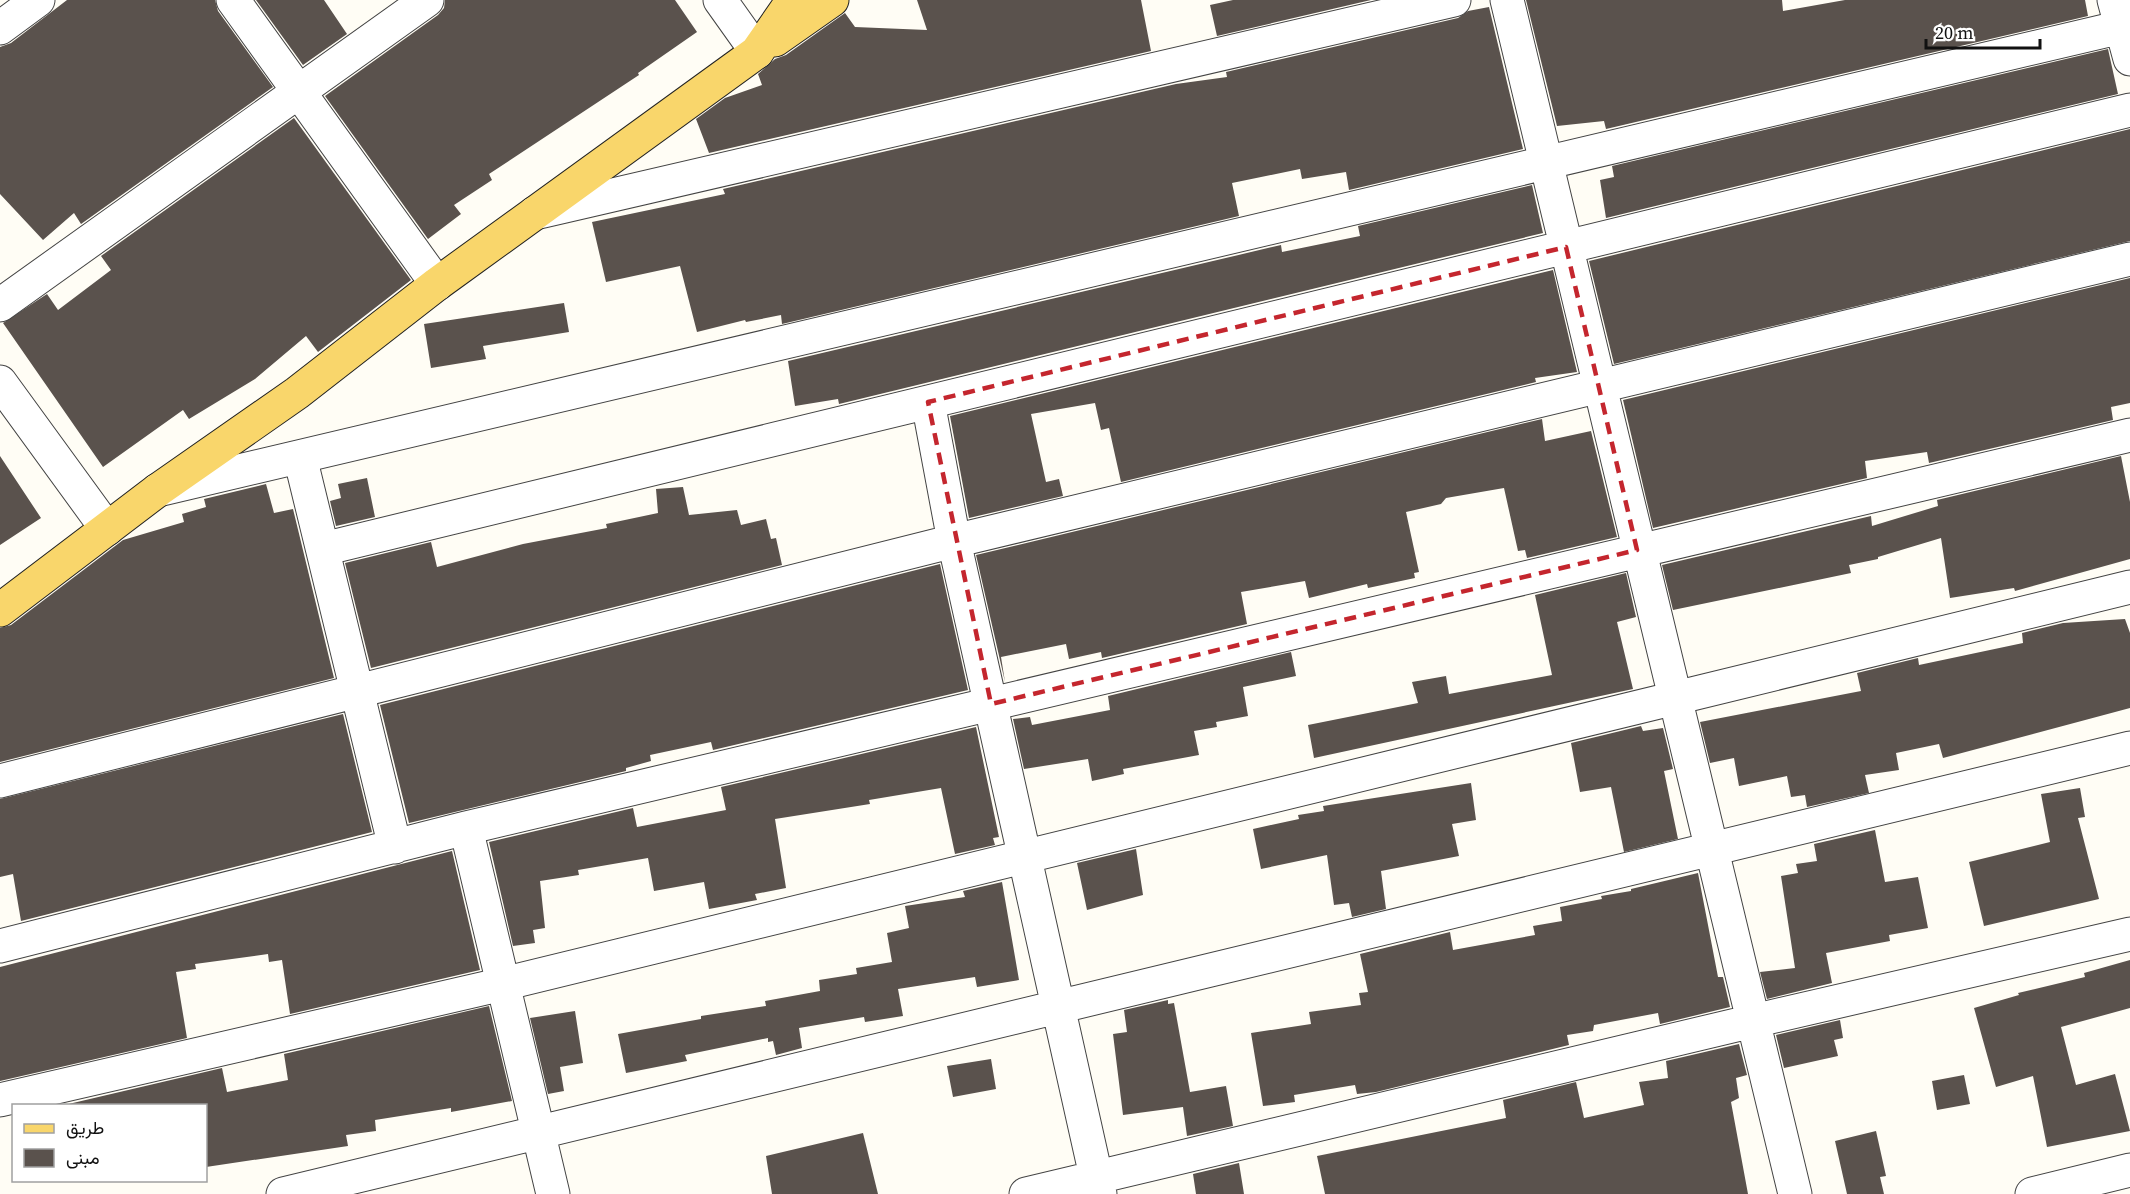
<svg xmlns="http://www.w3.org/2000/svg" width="2130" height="1194" font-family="'Source Serif 4',Vazirmatn,serif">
  <rect width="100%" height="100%" fill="#fffdf5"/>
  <!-- building -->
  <path fill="#5a524d" d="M 67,0 L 215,0 L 218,11 L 273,87 L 81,224 L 74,213 L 43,240 L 0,194 L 0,47 L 11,43 Z
    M 256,0 L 324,0 L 347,34 L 303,65 Z
    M 445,0 L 675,0 L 697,32 L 638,73 L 639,75 L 489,174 L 492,180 L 454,205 L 461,214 L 428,239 L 325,96 L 438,15 L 444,8 Z
    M 917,0 L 1141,0 L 1151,51 L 709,153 L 696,119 L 725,98 L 762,85 L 758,74 L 775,59 L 786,55 L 845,13 L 855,27 L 927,30 Z
    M 1233,0 L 1371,0 L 1217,36 L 1210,5 Z
    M 1526,0 L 1782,0 L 1783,11 L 1845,0 L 2085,0 L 2088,16 L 1606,129 L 1604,121 L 1557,126 Z
    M 1489,7 L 1523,149 L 1349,190 L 1346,172 L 1302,179 L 1300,169 L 1232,183 L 1239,216 L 782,324 L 781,315 L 746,322 L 745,320 L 697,332 L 680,266 L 606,282 L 592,222 L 725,194 L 723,189 L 1176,84 L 1227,77 L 1226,72 L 1458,18 L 1468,11 Z
    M 2108,49 L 2118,94 L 1606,218 L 1600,180 L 1614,177 L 1612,166 Z
    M 294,118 L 411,280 L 318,352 L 306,336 L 255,379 L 189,419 L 183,410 L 103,467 L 3,323 L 47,294 L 58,310 L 111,270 L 101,256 Z
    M 2130,129 L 2130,241 L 1614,364 L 1589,261 Z
    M 1532,185 L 1543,233 L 839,404 L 838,399 L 795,406 L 788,361 L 1281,245 L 1282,252 L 1360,236 L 1358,226 Z
    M 1553,270 L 1577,372 L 1535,378 L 1536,382 L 1121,482 L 1109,428 L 1101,430 L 1095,403 L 1031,414 L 1046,482 L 1059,479 L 1063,496 L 969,518 L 950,416 Z
    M 2130,278 L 2130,403 L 2111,407 L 2113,420 L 1929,463 L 1927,452 L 1865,461 L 1867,478 L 1653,528 L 1623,400 Z
    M 564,303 L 569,332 L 483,346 L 486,359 L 431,368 L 424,324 Z
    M 1542,419 L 1545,441 L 1591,431 L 1617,537 L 1527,558 L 1525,550 L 1518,551 L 1504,488 L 1446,498 L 1441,504 L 1406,512 L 1419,572 L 1414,573 L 1415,578 L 1368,588 L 1367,584 L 1309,598 L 1305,581 L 1241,592 L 1247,624 L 1102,658 L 1101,652 L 1069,659 L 1066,644 L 1001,657 L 1005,682 L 976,555 Z
    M 0,456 L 41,518 L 0,545 Z
    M 2121,456 L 2130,502 L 2130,559 L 2015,591 L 2014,588 L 1950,598 L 1941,538 L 1878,557 L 1878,559 L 1849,565 L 1851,573 L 1673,610 L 1662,565 L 1871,516 L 1872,526 L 1938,506 L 1937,500 Z
    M 367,478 L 375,517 L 336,526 L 330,501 L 341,498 L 338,484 Z
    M 266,484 L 274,513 L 293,509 L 334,678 L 0,762 L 0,628 L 11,625 L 123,540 L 184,522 L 182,514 L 206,507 L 204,499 Z
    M 683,487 L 689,515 L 737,510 L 741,525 L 766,519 L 771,539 L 776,538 L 782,565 L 371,668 L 345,563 L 431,542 L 437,567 L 523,544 L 607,528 L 606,524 L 658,513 L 656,489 Z
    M 940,564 L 968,690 L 713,750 L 711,742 L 650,755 L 651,761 L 626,768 L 626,771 L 409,823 L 380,705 Z
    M 1626,573 L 1636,617 L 1617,622 L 1633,689 L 1314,758 L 1308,725 L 1418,703 L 1412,682 L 1446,676 L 1449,694 L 1552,675 L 1535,595 Z
    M 2125,619 L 2130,633 L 2130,708 L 1943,758 L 1939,744 L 1896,753 L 1899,770 L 1865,775 L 1869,793 L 1807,807 L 1805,795 L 1791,797 L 1787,776 L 1739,786 L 1734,758 L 1710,763 L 1700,722 L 1861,691 L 1857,673 L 1918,658 L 1919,665 L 2023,643 L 2022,633 L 2063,623 Z
    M 1291,652 L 1296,676 L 1243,687 L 1248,716 L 1216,722 L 1217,727 L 1194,731 L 1199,755 L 1123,769 L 1124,774 L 1092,781 L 1088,759 L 1024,769 L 1013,719 L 1030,717 L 1032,725 L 1110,710 L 1108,696 Z
    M 343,714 L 372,832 L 21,921 L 13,874 L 0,877 L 0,799 Z
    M 1641,726 L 1643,731 L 1663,728 L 1673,769 L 1664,771 L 1678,839 L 1624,852 L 1611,787 L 1580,792 L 1571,743 Z
    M 976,727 L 999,837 L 993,838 L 995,845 L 955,854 L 941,788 L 869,800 L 870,804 L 775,819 L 786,888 L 755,894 L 757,900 L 709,909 L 704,882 L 654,891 L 648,858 L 578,870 L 579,875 L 540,881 L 545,928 L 533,930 L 535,943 L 513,946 L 489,842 L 633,808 L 637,827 L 726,810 L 721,787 Z
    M 1471,783 L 1476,820 L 1452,824 L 1459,856 L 1381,871 L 1386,909 L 1352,917 L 1349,903 L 1334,905 L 1327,855 L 1261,869 L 1253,829 L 1299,819 L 1298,815 L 1324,811 L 1323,806 Z
    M 2080,788 L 2085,817 L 2078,818 L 2099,899 L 1984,926 L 1969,862 L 2050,842 L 2041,794 Z
    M 1875,830 L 1885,882 L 1918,877 L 1928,928 L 1889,935 L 1890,941 L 1826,953 L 1832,983 L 1767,999 L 1760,972 L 1795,968 L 1781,876 L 1798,873 L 1796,864 L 1817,861 L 1814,844 Z
    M 1136,849 L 1143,895 L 1087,910 L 1077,863 Z
    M 452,851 L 480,970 L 290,1014 L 282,960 L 269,962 L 268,954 L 195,964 L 196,969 L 176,972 L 187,1038 L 0,1081 L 0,967 Z
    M 1698,873 L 1718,977 L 1723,977 L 1730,1007 L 1660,1024 L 1658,1013 L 1594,1025 L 1593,1031 L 1567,1035 L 1569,1045 L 1376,1092 L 1357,1094 L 1355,1085 L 1294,1095 L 1295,1102 L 1263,1106 L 1251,1033 L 1311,1024 L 1309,1012 L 1361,1005 L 1359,993 L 1368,992 L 1360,954 L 1450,932 L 1453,950 L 1535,935 L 1533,926 L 1562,921 L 1560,907 L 1602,899 L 1601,896 L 1631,891 L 1631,889 Z
    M 1002,882 L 1019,980 L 977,987 L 975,977 L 898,989 L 903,1016 L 865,1022 L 864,1017 L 799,1028 L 802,1048 L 776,1055 L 773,1041 L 768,1042 L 768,1038 L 685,1055 L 687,1061 L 626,1073 L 618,1034 L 701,1019 L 701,1016 L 766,1006 L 765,1001 L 820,991 L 819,980 L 857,974 L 856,968 L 892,962 L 887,933 L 909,928 L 905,906 L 965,897 L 963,891 Z
    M 2130,960 L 2130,1008 L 2061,1027 L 2076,1085 L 2115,1074 L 2130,1131 L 2047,1147 L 2033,1076 L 1996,1087 L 1974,1008 L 2019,995 L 2018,993 L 2085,977 L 2084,973 Z
    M 1168,1000 L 1168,1004 L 1174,1003 L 1190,1092 L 1226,1086 L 1233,1126 L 1187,1136 L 1183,1107 L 1123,1115 L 1113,1034 L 1127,1032 L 1124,1010 Z
    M 489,1006 L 512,1101 L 451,1112 L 451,1108 L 375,1120 L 376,1131 L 346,1135 L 348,1146 L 206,1167 L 206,1106 L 60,1106 L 222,1068 L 227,1092 L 288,1080 L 284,1054 Z
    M 575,1011 L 583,1063 L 560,1067 L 564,1091 L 548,1094 L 530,1018 Z
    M 1840,1020 L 1843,1038 L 1834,1040 L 1838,1056 L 1784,1068 L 1776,1035 Z
    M 1739,1044 L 1747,1075 L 1736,1078 L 1739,1098 L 1731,1102 L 1748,1194 L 1325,1194 L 1317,1156 L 1506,1118 L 1503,1100 L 1576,1082 L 1584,1118 L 1644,1105 L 1639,1082 L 1668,1078 L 1666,1061 Z
    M 991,1059 L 996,1089 L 953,1097 L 947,1066 Z
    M 1964,1075 L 1970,1104 L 1937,1110 L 1932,1081 Z
    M 1876,1131 L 1886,1176 L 1880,1177 L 1884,1194 L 1847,1194 L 1835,1141 Z
    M 863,1133 L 878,1194 L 772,1194 L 766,1156 Z
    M 1239,1163 L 1244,1194 L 1196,1194 L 1193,1174 Z"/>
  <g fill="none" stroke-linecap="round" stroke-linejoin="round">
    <defs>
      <path id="minor" d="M 233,0 L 437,284
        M 720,0 L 757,52
        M 1507,0 C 1603,398 1698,796 1795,1194
        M 2114,0 L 2130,59
        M 0,28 L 38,0
        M 535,213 L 1454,0
        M 0,305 L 427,0
        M 0,382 L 107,529
        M 928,402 L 954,541 L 1100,1194
        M 300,457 L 395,847
        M 158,490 L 2130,25
        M 323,549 L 2130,110
        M 0,781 L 954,541 L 2130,259
        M 466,828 L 553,1194
        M 0,946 L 466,828 L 2130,435
        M 0,1100 L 503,984 L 2130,587
        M 283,1194 C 898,1042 1515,900 2130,748
        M 1026,1194 L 1753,1021 L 2130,934
        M 2032,1194 L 2130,1170"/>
      <path id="major" d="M 775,40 L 832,0
        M 0,610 L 158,490 L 297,393 L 437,284 L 757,52 L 793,0"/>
    </defs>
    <!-- minor casing -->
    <use href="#minor" stroke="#444" stroke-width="35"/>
    <!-- major casing -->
    <use href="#major" stroke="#222" stroke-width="35"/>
    <!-- minor -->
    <use href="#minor" stroke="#fff" stroke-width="33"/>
    <!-- major -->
    <use href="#major" stroke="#f9d66b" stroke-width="33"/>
  </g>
  <!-- marked area -->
  <path fill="none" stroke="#c4262e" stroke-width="4.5" stroke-dasharray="12 8" stroke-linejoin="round" d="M 1566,247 L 1637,550 L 991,704 L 928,402 Z"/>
  <!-- legend -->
  <rect x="12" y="1104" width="195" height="78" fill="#ffffff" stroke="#a0a0a0" stroke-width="1.5"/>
  <rect x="24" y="1124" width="30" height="9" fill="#f9d66b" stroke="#a0a0a0" stroke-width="1.5"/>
  <text x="66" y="1134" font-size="18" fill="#111111">طريق</text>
  <rect x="24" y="1149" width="30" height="18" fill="#5a524d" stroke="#a0a0a0" stroke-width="1.5"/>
  <text x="66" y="1164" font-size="18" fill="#111111">مبنى</text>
  <!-- scale -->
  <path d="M1926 39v9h114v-9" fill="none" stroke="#111111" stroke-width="3"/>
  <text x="1935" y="39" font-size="18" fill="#111111" stroke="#ffffff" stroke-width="4.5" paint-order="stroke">20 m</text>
</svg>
